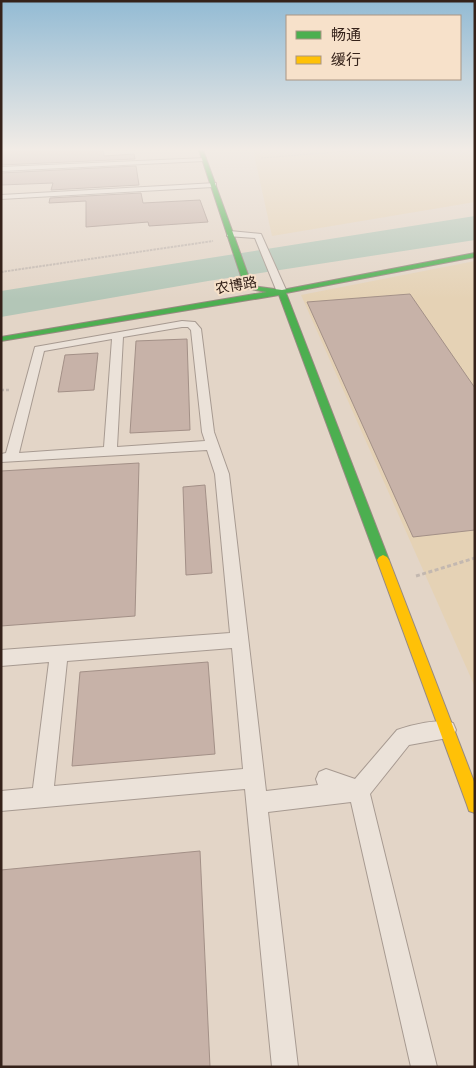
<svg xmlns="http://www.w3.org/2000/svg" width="476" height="1068" font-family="Merriweather,'Noto Sans SC',serif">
  <rect width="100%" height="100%" fill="#e3d5c7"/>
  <!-- farmland -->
  <path fill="#e5d2b5" d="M 208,150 L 475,150 L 475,202 L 272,236 L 253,150 Z
    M 475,261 L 475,687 L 301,295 Z"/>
  <!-- water -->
  <path fill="#b3c6b7" d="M 475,216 L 475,240 L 208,281 L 1,317 L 1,291 Z"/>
  <!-- building -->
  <path fill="#c7b2a8" stroke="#a39087" d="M 1,150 L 103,150 L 104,156 L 134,154 L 135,159 L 1,165 Z
    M 136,166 L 139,185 L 51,190 L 53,183 L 1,185 L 1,173 Z
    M 141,193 L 143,203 L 200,200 L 208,222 L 149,226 L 148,222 L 86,227 L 86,201 L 49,203 L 50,198 Z
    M 410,294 L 475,388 L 475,530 L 413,537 L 307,302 Z
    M 187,339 L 190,430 L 130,433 L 136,341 Z
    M 98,353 L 94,390 L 58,392 L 65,355 Z
    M 139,463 L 135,616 L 1,626 L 1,471 Z
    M 205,485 L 212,573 L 186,575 L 183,487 Z
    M 208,662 L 215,754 L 72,766 L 80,672 Z
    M 200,851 L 210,1067 L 1,1067 L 1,870 Z"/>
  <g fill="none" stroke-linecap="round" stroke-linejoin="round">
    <defs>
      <path id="lane" d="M 206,158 L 204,161 L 1,171 L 1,167 Z
        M 216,183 L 216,187 L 213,187 L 1,199 L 1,195 Z
        M 230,231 L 261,234 L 287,292 L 285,294 L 277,292 L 255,238 L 227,236 L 227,232 Z
        M 182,321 L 195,322 L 201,329 L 214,432 L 229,474 L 266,791 L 318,785 L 316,779 L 319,772 L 326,769 L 355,779 L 397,730 C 411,725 439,718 453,723 L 456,730 L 453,737 L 409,745 L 370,794 L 437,1067 L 411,1067 L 351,802 L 268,812 L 298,1067 L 272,1067 L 245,789 L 1,811 L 1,791 L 33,788 L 49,662 L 1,666 L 1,650 L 230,633 L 215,474 L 207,450 L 1,462 L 1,454 L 6,453 L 35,347 ZM 182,327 L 188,327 L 191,330 L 202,432 L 205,441 L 117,447 L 123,337 ZM 112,339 L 104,447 L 19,453 L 44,351 ZM 232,648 L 243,769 L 54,786 L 67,661 Z"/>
      <path id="fast" d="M 199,150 L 203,150 L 252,286 L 282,290 L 475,253 L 475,257 L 286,293 L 389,560 L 387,563 L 379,563 L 377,560 L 279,295 L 1,341 L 1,337 L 267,292 L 245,288 Z"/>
      <path id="slow" d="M 383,555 L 387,557 L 389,560 L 475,784 L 475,813 L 469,811 L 467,805 L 377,560 L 379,557 Z"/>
    </defs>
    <!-- lane casing -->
    <use href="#lane" stroke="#a79a91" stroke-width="2"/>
    <!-- fast casing -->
    <use href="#fast" stroke="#978a81" stroke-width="2"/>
    <!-- slow casing -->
    <use href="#slow" stroke="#978a81" stroke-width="2"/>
    <!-- path-far3 -->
    <path stroke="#c3b8b0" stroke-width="1" stroke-dasharray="2 1" stroke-linecap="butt" d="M 261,158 L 362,150"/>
    <!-- path-far2 -->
    <path stroke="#c3b8b0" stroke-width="2" stroke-dasharray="2.5 1" stroke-linecap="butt" d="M 1,272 L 213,241"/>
    <!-- path-far1 -->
    <path stroke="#c3b8b0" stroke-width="2.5" stroke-dasharray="3 2" stroke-linecap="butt" d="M 1,390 L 11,390"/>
    <!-- path -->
    <path stroke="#c3b8b0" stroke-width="3" stroke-dasharray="4 2.5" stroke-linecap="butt" d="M 416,576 L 475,558"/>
    <!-- lane -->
    <use href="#lane" fill="#ebe2d9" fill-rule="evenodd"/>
    <!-- fast -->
    <use href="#fast" fill="#4caf50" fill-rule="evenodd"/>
    <!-- slow -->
    <use href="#slow" fill="#ffc107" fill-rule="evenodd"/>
  </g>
  <!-- sky -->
  <linearGradient id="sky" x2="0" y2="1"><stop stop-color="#93bbd4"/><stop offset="0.5" stop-color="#f2ece6"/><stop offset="1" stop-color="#f2ece6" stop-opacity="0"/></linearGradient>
  <rect width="476" height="299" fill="url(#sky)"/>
  <g text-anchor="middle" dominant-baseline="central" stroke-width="4" stroke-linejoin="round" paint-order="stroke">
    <!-- far-street labels -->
    <g font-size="14" fill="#35221a" stroke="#f7e1ca">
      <text transform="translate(236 285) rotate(-10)">农博路</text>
    </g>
  </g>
  <!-- border -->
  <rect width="476" height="1068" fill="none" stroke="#35221a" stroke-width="5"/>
  <!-- legend -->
  <rect x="286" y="15" width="175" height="65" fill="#f7e1ca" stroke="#a99584"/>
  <rect x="296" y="31" width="25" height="8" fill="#4caf50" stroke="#a99584"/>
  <text x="331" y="40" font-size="15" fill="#35221a">畅通</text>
  <rect x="296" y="56" width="25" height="8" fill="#ffc107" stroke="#a99584"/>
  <text x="331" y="65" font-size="15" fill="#35221a">缓行</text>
</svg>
